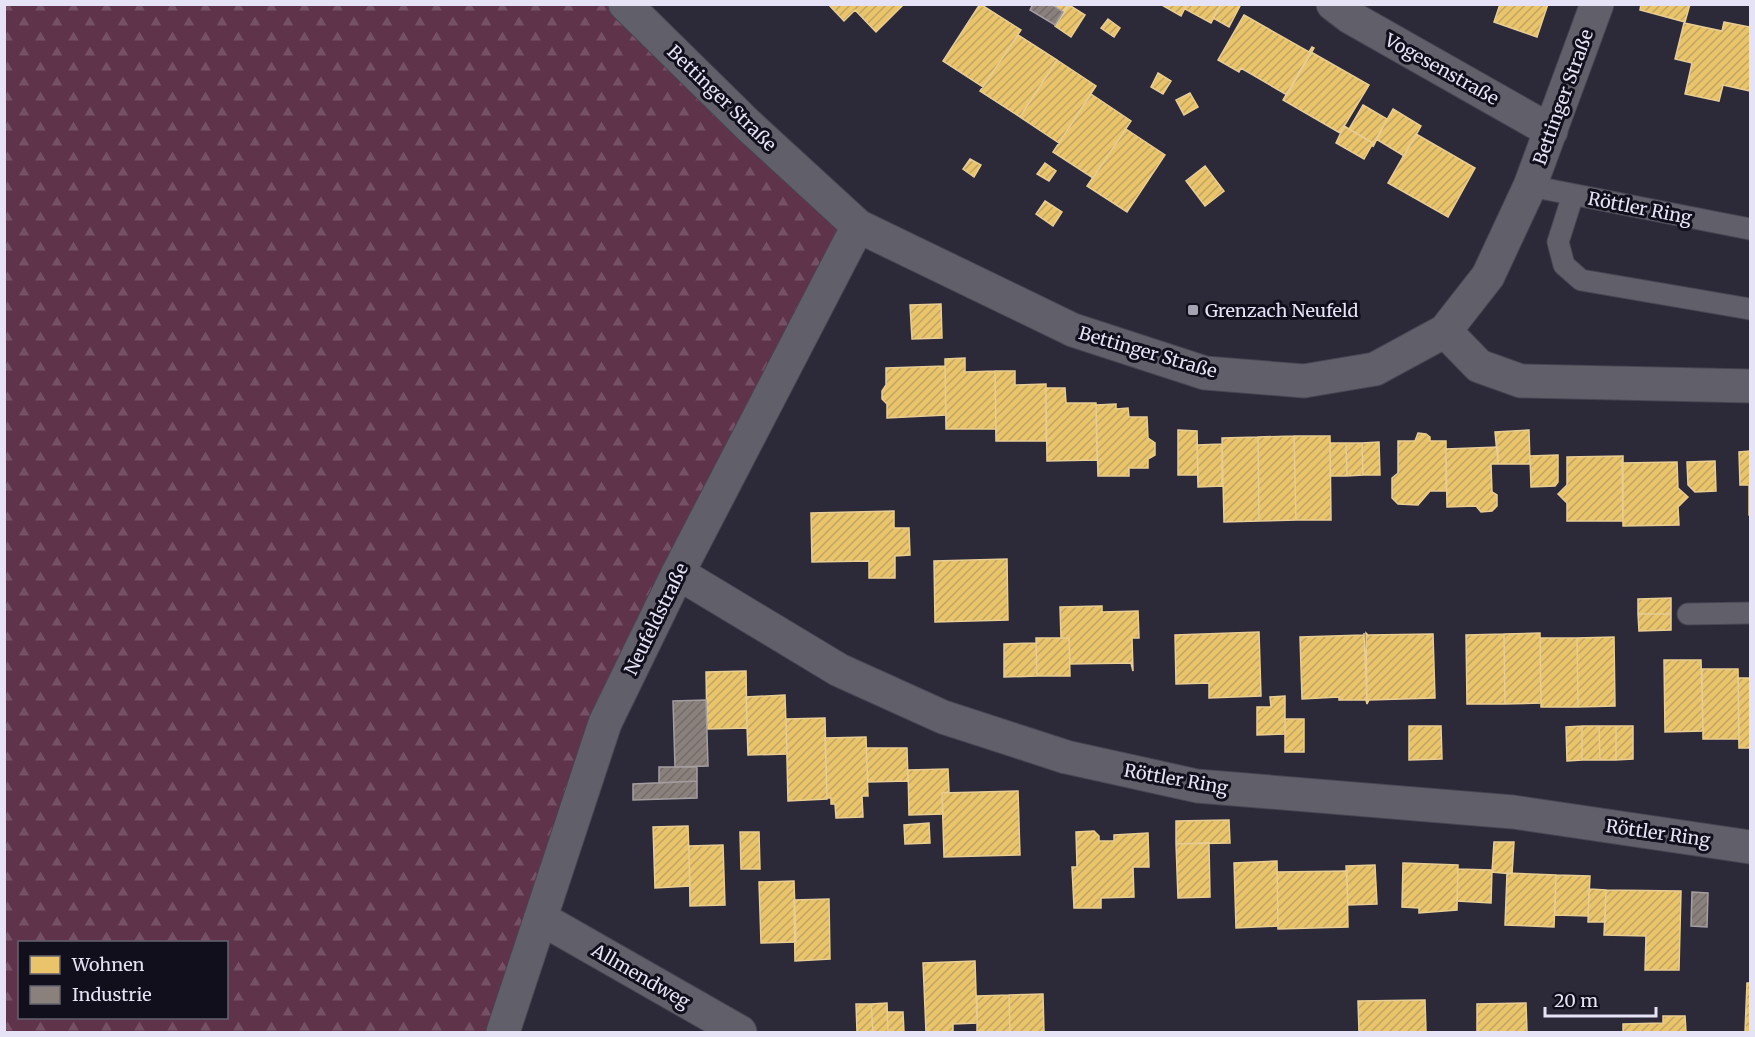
<svg xmlns="http://www.w3.org/2000/svg" width="1755" height="1037" font-family="Merriweather,serif">
  <defs>
    <pattern id="forest-firs" width="22" height="20" patternUnits="userSpaceOnUse" patternTransform="scale(1.5)"><rect width="22" height="20" fill="#5f334a"/><path d="M5 1l3.5 6h-7zM16 11l3.5 6h-7z" fill="#765065"/></pattern>
    <pattern id="homes-hatch" width="6" height="6" patternUnits="userSpaceOnUse" patternTransform="scale(1.5)"><rect width="6" height="6" fill="#e9c46a"/><path d="M-1 1l2-2M0 6l6-6M5 7l2-2" fill="none" stroke="#c0a462"/></pattern>
    <pattern id="industry-hatch" width="6" height="6" patternUnits="userSpaceOnUse" patternTransform="scale(1.5)"><rect width="6" height="6" fill="#8a817c"/><path d="M-1 1l2-2M0 6l6-6M5 7l2-2" fill="none" stroke="#726c6a"/></pattern>
  </defs>
  <rect width="100%" height="100%" fill="#2c2938"/>
  <!-- forest -->
  <path fill="url(#forest-firs)" fill-rule="evenodd" d="M 5,5 L 625,5 L 858,226 L 678,573 L 503,1032 L 5,1032 ZM 20,942 L 226,942 L 226,1018 L 20,1018 Z"/>
  <!-- homes -->
  <path fill="url(#homes-hatch)" stroke="#e8cd94" stroke-width="1.5" d="M 828,4 L 904,4 L 876,32 L 855,10 L 844,21 Z
    M 980,4 L 1021,30 L 983,87 L 943,61 Z
    M 1051,4 L 1068,4 L 1063,12 Z
    M 1160,4 L 1187,4 L 1181,16 Z
    M 1187,4 L 1221,4 L 1211,23 L 1185,9 Z
    M 1221,4 L 1241,4 L 1229,27 L 1213,18 Z
    M 1500,4 L 1548,4 L 1537,37 L 1494,22 Z
    M 1641,4 L 1690,4 L 1685,22 L 1640,10 Z
    M 1069,5 L 1085,15 L 1071,37 L 1055,26 Z
    M 1244,15 L 1309,52 L 1312,47 L 1314,48 L 1287,95 L 1241,68 L 1239,72 L 1218,60 Z
    M 1108,19 L 1120,28 L 1114,37 L 1101,28 Z
    M 1724,22 L 1750,27 L 1750,91 L 1723,85 L 1719,101 L 1685,94 L 1692,63 L 1675,59 L 1684,23 L 1722,31 Z
    M 1018,35 L 1057,60 L 1020,117 L 980,91 Z
    M 1311,52 L 1369,85 L 1340,133 L 1283,100 Z
    M 1057,60 L 1096,86 L 1059,143 L 1020,117 Z
    M 1158,73 L 1171,81 L 1163,94 L 1151,87 Z
    M 1190,93 L 1198,107 L 1184,115 L 1176,100 Z
    M 1091,94 L 1131,121 L 1093,178 L 1053,152 Z
    M 1363,105 L 1387,119 L 1373,147 L 1373,143 L 1349,129 Z
    M 1393,109 L 1421,126 L 1404,156 L 1376,139 Z
    M 1344,126 L 1373,143 L 1364,159 L 1336,143 Z
    M 1126,129 L 1165,155 L 1127,212 L 1087,186 Z
    M 1416,134 L 1475,168 L 1448,217 L 1388,183 Z
    M 970,159 L 981,165 L 974,177 L 963,169 Z
    M 1045,163 L 1056,171 L 1049,181 L 1037,174 Z
    M 1205,166 L 1224,191 L 1205,206 L 1186,181 Z
    M 1045,201 L 1062,212 L 1053,226 L 1036,214 Z
    M 941,304 L 942,338 L 912,339 L 910,305 Z
    M 965,358 L 965,372 L 995,371 L 996,429 L 946,429 L 945,359 Z
    M 945,366 L 946,415 L 887,418 L 887,404 L 882,399 L 882,391 L 886,385 L 886,368 Z
    M 995,371 L 1015,371 L 1015,385 L 1046,384 L 1046,441 L 996,441 Z
    M 1046,388 L 1065,388 L 1066,403 L 1096,403 L 1097,460 L 1047,461 Z
    M 1116,404 L 1116,409 L 1128,408 L 1129,417 L 1147,417 L 1148,438 L 1155,443 L 1155,455 L 1148,459 L 1148,468 L 1129,468 L 1129,476 L 1098,476 L 1096,405 Z
    M 1178,430 L 1197,431 L 1198,475 L 1178,475 Z
    M 1529,430 L 1530,464 L 1498,464 L 1495,432 Z
    M 1418,433 L 1426,434 L 1430,437 L 1430,441 L 1446,441 L 1446,491 L 1430,491 L 1418,505 L 1398,504 L 1392,498 L 1392,478 L 1398,473 L 1398,441 L 1415,441 Z
    M 1294,436 L 1330,436 L 1331,520 L 1296,520 Z
    M 1294,436 L 1296,520 L 1259,521 L 1258,437 Z
    M 1258,437 L 1259,521 L 1224,522 L 1222,438 Z
    M 1379,442 L 1380,475 L 1363,475 L 1362,443 Z
    M 1330,443 L 1346,443 L 1347,476 L 1330,476 Z
    M 1346,443 L 1362,443 L 1363,475 L 1347,476 Z
    M 1222,444 L 1222,486 L 1198,487 L 1197,445 Z
    M 1498,447 L 1498,464 L 1491,464 L 1492,492 L 1497,495 L 1497,506 L 1492,511 L 1481,512 L 1476,506 L 1447,507 L 1446,449 Z
    M 1750,451 L 1750,515 L 1749,515 L 1749,485 L 1740,485 L 1739,452 Z
    M 1558,455 L 1558,482 L 1555,486 L 1531,487 L 1530,456 Z
    M 1623,456 L 1623,521 L 1567,521 L 1567,503 L 1558,494 L 1567,485 L 1567,457 Z
    M 1715,461 L 1716,491 L 1695,492 L 1688,485 L 1687,462 Z
    M 1677,462 L 1678,488 L 1688,497 L 1678,507 L 1679,525 L 1623,526 L 1622,463 Z
    M 894,511 L 894,528 L 909,528 L 910,555 L 895,556 L 895,578 L 869,578 L 869,561 L 812,562 L 811,513 Z
    M 1007,559 L 1008,620 L 935,622 L 934,561 Z
    M 1671,598 L 1671,614 L 1638,614 L 1638,599 Z
    M 1102,606 L 1102,612 L 1138,611 L 1139,638 L 1132,638 L 1133,671 L 1131,663 L 1070,664 L 1069,638 L 1061,638 L 1060,607 Z
    M 1638,614 L 1671,614 L 1671,630 L 1639,631 Z
    M 1259,632 L 1261,696 L 1209,698 L 1209,683 L 1176,684 L 1175,635 Z
    M 1364,633 L 1367,704 L 1366,700 L 1339,700 L 1339,697 L 1302,699 L 1300,637 L 1364,635 Z
    M 1366,633 L 1368,635 L 1433,634 L 1435,698 L 1369,700 L 1367,704 Z
    M 1540,633 L 1541,703 L 1505,704 L 1504,634 Z
    M 1504,634 L 1505,704 L 1467,704 L 1466,635 Z
    M 1614,637 L 1615,706 L 1578,707 L 1577,638 Z
    M 1036,638 L 1069,638 L 1070,676 L 1037,676 Z
    M 1540,638 L 1577,638 L 1578,707 L 1541,707 Z
    M 1036,643 L 1037,676 L 1004,677 L 1004,644 Z
    M 1664,660 L 1701,660 L 1703,731 L 1665,732 Z
    M 1702,669 L 1738,669 L 1739,739 L 1703,739 Z
    M 746,671 L 747,728 L 707,729 L 706,672 Z
    M 1738,678 L 1750,678 L 1750,748 L 1739,748 Z
    M 785,695 L 787,754 L 748,755 L 746,697 Z
    M 1285,696 L 1285,734 L 1257,735 L 1257,707 L 1271,707 L 1270,697 Z
    M 825,718 L 827,799 L 788,801 L 786,719 Z
    M 1285,719 L 1304,719 L 1304,752 L 1285,752 Z
    M 1409,726 L 1441,726 L 1442,759 L 1409,760 Z
    M 1582,726 L 1599,726 L 1600,760 L 1582,760 Z
    M 1582,726 L 1582,760 L 1567,761 L 1566,727 Z
    M 1599,726 L 1616,726 L 1616,760 L 1600,760 Z
    M 1616,726 L 1633,726 L 1633,759 L 1616,760 Z
    M 866,737 L 868,796 L 862,796 L 863,817 L 836,818 L 835,804 L 831,804 L 831,798 L 827,798 L 825,738 Z
    M 866,748 L 907,748 L 908,781 L 868,782 Z
    M 948,769 L 949,792 L 942,793 L 943,814 L 909,815 L 908,770 Z
    M 1018,791 L 1020,855 L 944,857 L 942,793 Z
    M 1229,820 L 1230,843 L 1176,844 L 1176,821 Z
    M 929,823 L 930,843 L 905,844 L 904,825 Z
    M 688,826 L 690,886 L 655,888 L 653,827 Z
    M 1094,831 L 1099,836 L 1099,841 L 1114,841 L 1114,835 L 1148,833 L 1149,867 L 1133,867 L 1134,897 L 1101,898 L 1101,908 L 1074,908 L 1072,867 L 1077,867 L 1076,832 Z
    M 740,832 L 759,832 L 760,869 L 741,869 Z
    M 1494,842 L 1514,842 L 1512,874 L 1492,872 Z
    M 1209,843 L 1210,897 L 1178,898 L 1176,844 Z
    M 723,845 L 725,905 L 690,906 L 689,846 Z
    M 1277,861 L 1278,926 L 1236,928 L 1234,863 Z
    M 1403,863 L 1458,865 L 1457,910 L 1419,913 L 1419,908 L 1402,907 Z
    M 1375,865 L 1377,904 L 1348,905 L 1346,866 Z
    M 1458,869 L 1492,870 L 1491,903 L 1457,901 Z
    M 1347,871 L 1348,927 L 1278,929 L 1277,872 Z
    M 1507,873 L 1556,875 L 1554,927 L 1505,925 Z
    M 1556,875 L 1590,876 L 1588,916 L 1555,915 Z
    M 794,881 L 796,942 L 761,943 L 759,882 Z
    M 1589,889 L 1606,890 L 1605,922 L 1588,922 Z
    M 1606,890 L 1681,891 L 1679,970 L 1645,970 L 1646,936 L 1604,935 Z
    M 829,899 L 830,959 L 795,961 L 794,900 Z
    M 975,961 L 977,1023 L 953,1024 L 953,1032 L 926,1032 L 923,963 Z
    M 1747,983 L 1750,983 L 1750,1032 L 1745,1032 Z
    M 1043,994 L 1044,1032 L 1010,1032 L 1009,995 Z
    M 1009,995 L 1010,1032 L 977,1032 L 977,996 Z
    M 1425,1000 L 1426,1032 L 1359,1032 L 1358,1001 Z
    M 887,1003 L 888,1032 L 873,1032 L 871,1004 Z
    M 1526,1003 L 1527,1032 L 1477,1032 L 1477,1004 Z
    M 856,1004 L 871,1004 L 873,1032 L 857,1032 Z
    M 887,1012 L 903,1012 L 904,1032 L 888,1032 Z
    M 1663,1016 L 1685,1016 L 1686,1032 L 1623,1032 L 1623,1024 L 1663,1023 Z"/>
  <!-- industry -->
  <path fill="url(#industry-hatch)" stroke="#a59ea0" stroke-width="1.5" d="M 1033,4 L 1051,4 L 1063,12 L 1055,25 L 1030,10 Z
    M 706,700 L 708,766 L 675,767 L 673,701 Z
    M 659,767 L 697,767 L 697,781 L 659,783 Z
    M 697,781 L 697,798 L 633,800 L 633,784 Z
    M 1692,892 L 1708,893 L 1707,927 L 1691,926 Z"/>
  <g fill="none" stroke-linecap="round" stroke-linejoin="round">
    <defs>
      <path id="lane" d="M 1530,186 L 1750,229
        M 1573,195 L 1558,242 L 1564,265 L 1581,280 L 1750,309
        M 1688,614 L 1750,613"/>
      <path id="street" d="M 625,4 L 747,124 L 858,226 L 1073,330 L 1205,373 L 1304,381 L 1375,369 L 1445,331 L 1488,276 L 1530,186 L 1597,4
        M 1333,4 L 1350,17 L 1551,131
        M 1445,331 L 1479,366 L 1521,381 L 1750,386
        M 678,573 L 839,670 L 943,717 L 1066,757 L 1197,786 L 1513,812 L 1750,847
        M 542,919 L 740,1032
        M 503,1032 L 605,723 L 678,573 L 858,226"/>
    </defs>
    <!-- lane casing -->
    <use href="#lane" stroke="#474552" stroke-width="23"/>
    <!-- street casing -->
    <use href="#street" stroke="#474552" stroke-width="35"/>
    <!-- lane -->
    <use href="#lane" stroke="#605f6a" stroke-width="21"/>
    <!-- street -->
    <use href="#street" stroke="#605f6a" stroke-width="33"/>
  </g>
  <!-- markers -->
  <rect fill="#a4a2b3" stroke="#110f1b" stroke-width="2" x="1187" y="304" width="12" height="12" rx="3"/>
  <g text-anchor="middle" dominant-baseline="central" stroke-width="6" stroke-linejoin="round" paint-order="stroke">
    <!-- street labels -->
    <g font-size="18" fill="#e5e3f5" stroke="#110f1b">
      <text transform="translate(1442 69) rotate(29)">Vogesenstraße</text>
      <text transform="translate(1563 97) rotate(-70)">Bettinger Straße</text>
      <text transform="translate(722 98) rotate(44)">Bettinger Straße</text>
      <text transform="translate(1640 208) rotate(11)">Röttler Ring</text>
      <text transform="translate(1148 352) rotate(16)">Bettinger Straße</text>
      <text transform="translate(656 619) rotate(-64)">Neufeldstraße</text>
      <text transform="translate(1176 779) rotate(10)">Röttler Ring</text>
      <text transform="translate(1658 833) rotate(8)">Röttler Ring</text>
      <text transform="translate(641 976) rotate(30)">Allmendweg</text>
    </g>
    <!-- poi labels -->
    <g font-size="18" fill="#e5e3f5" stroke="#110f1b" text-anchor="start">
      <text x="1205" y="310">Grenzach Neufeld</text>
    </g>
  </g>
  <!-- border -->
  <rect width="1755" height="1037" fill="none" stroke="#e5e3f5" stroke-width="12"/>
  <!-- legend -->
  <rect x="18" y="941" width="210" height="78" fill="#110f1b" stroke="#666472" stroke-width="1.5"/>
  <rect x="30" y="956" width="30" height="18" fill="#e9c46a" stroke="#666472" stroke-width="1.5"/>
  <text x="72" y="971" font-size="18" fill="#e5e3f5">Wohnen</text>
  <rect x="30" y="986" width="30" height="18" fill="#8a817c" stroke="#666472" stroke-width="1.5"/>
  <text x="72" y="1001" font-size="18" fill="#e5e3f5">Industrie</text>
  <!-- scale -->
  <path d="M1545 1007v9h111v-9" fill="none" stroke="#e5e3f5" stroke-width="3"/>
  <text x="1554" y="1007" font-size="18" fill="#e5e3f5" stroke="#110f1b" stroke-width="4.5" paint-order="stroke">20 m</text>
</svg>
